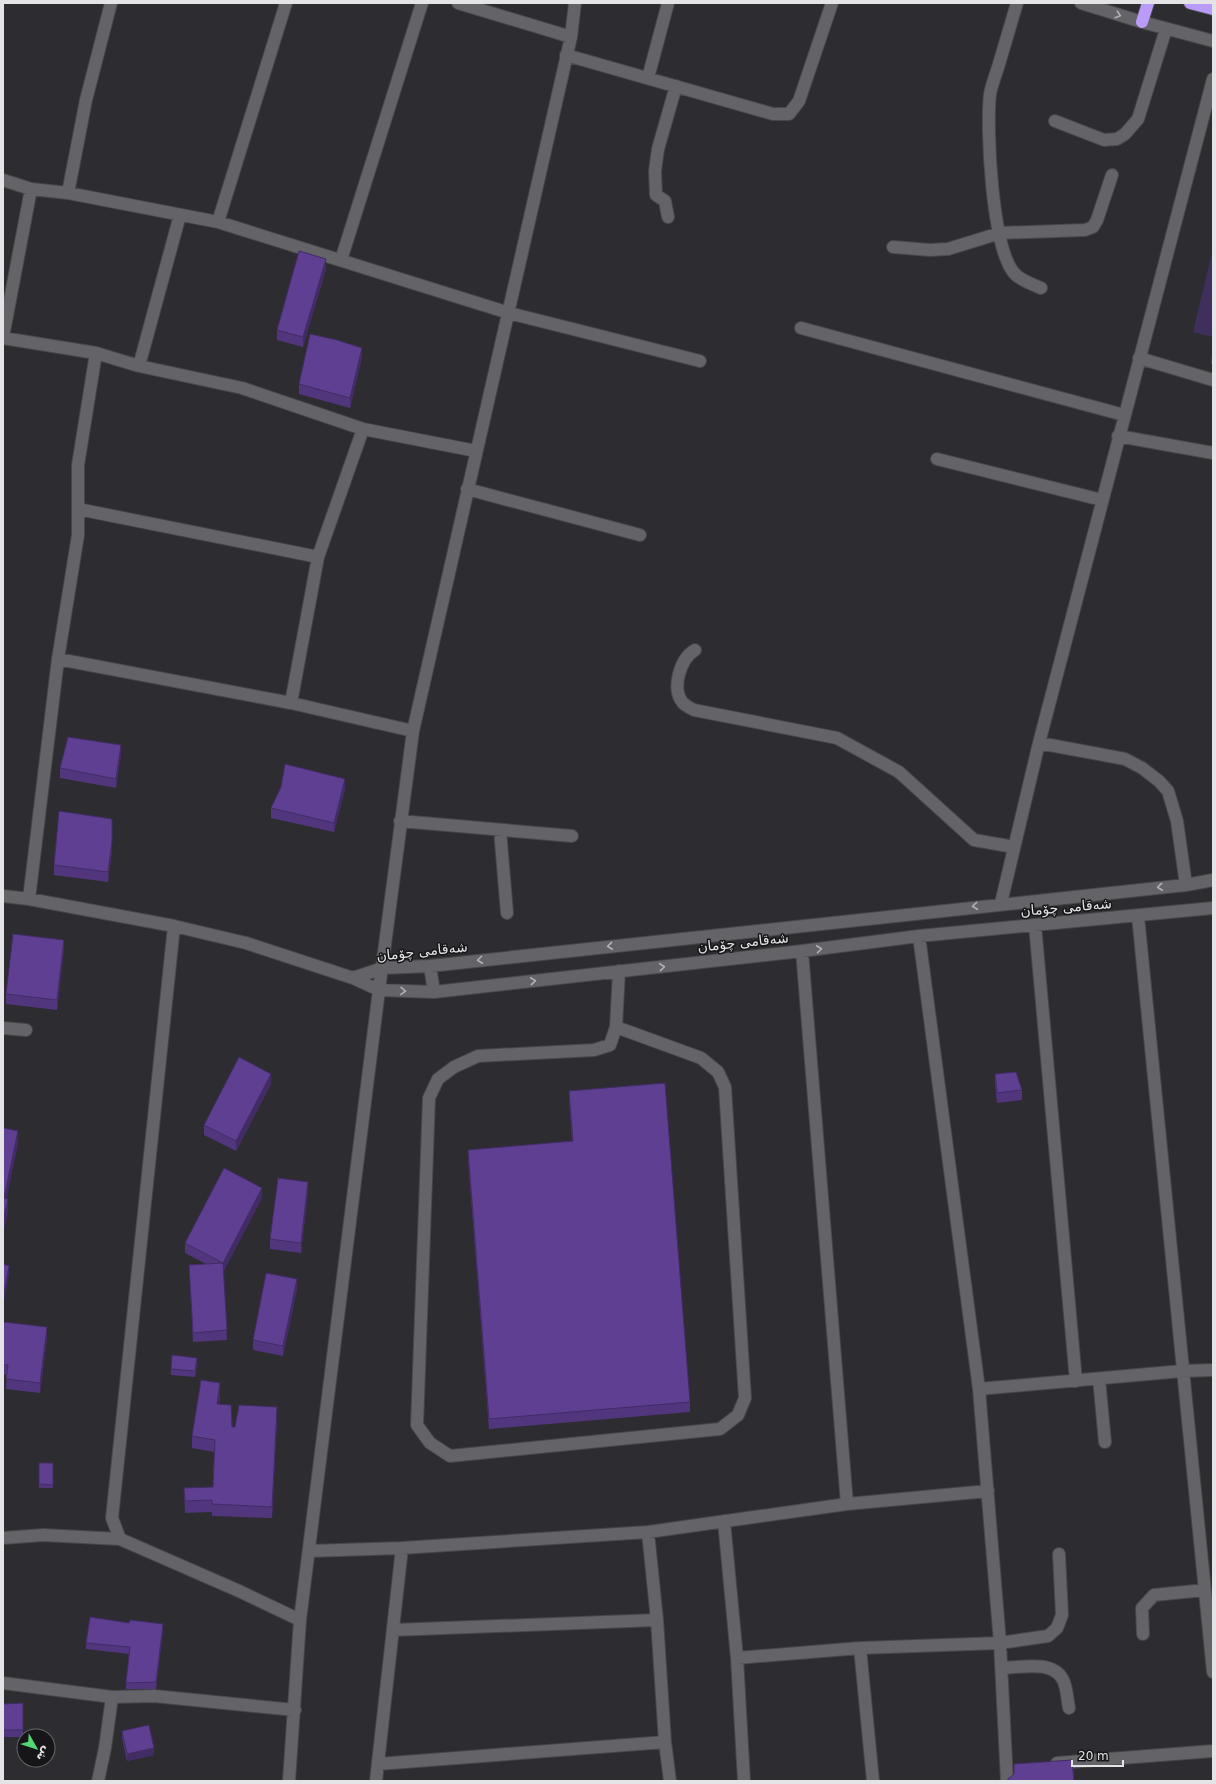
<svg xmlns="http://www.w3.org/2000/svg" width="1216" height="1784" font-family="'DejaVu Sans',Vazirmatn,sans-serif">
  <rect width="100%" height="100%" fill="#2d2c30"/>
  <!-- green -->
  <path fill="#3f2f5c" d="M 1213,248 L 1213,337 L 1193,332 Z"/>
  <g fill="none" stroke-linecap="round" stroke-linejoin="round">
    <defs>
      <path id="minor" d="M 458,3 L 571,37
        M 1017,3 C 1011,23 1005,44 999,64 C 996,74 992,84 990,94 C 986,129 992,247 1014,273 C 1021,281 1032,284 1041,288
        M 1081,3 L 1142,22 L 1213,41
        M 566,55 L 773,114 L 789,114 L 799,101 L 832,3
        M 648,78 L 668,3
        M 1055,121 L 1104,140 L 1117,139 L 1125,134 L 1138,119 L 1166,29
        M 3,180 L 31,189 L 68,193 L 218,222 L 509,313 L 700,361
        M 68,193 L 86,100 L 111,3
        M 668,217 L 665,201 L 656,195 L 655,171 L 658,149 L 676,86
        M 218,222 L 286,3
        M 893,247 L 930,250 L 948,249 L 1000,233 L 1085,230 L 1093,227 L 1097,220 L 1112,175
        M 341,260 L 422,3
        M 801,328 L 1124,415
        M 3,337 L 31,189
        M 3,338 L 96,353 L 139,366 L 180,215
        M 1139,358 L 1213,380
        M 139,366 L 242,388 L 363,429 L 476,451
        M 1118,436 L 1213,453
        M 937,459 L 1102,500
        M 467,489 L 640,535
        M 78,509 L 318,557
        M 695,650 C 680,659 671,689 683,703 C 686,706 690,708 694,710 L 837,738 L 899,772 L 974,840 L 1014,847
        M 58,659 L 291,703 L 413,731
        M 291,703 L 318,557 L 363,429
        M 1039,743 L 1125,759 L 1142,768 L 1159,781 L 1168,791 L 1177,821 L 1186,885
        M 400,821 L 572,836
        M 500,830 L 507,913
        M 3,896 L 29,899 L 174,926 L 246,943 L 353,978 L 379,990 L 434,992 L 802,951 L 919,936 L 1213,908
        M 29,899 L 58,659 L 78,535 L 78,465 L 96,353
        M 1001,903 L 1039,743 L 1213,79
        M 1138,916 L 1213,1672
        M 1035,925 L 1076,1381
        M 919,936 L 979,1389 L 1000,1643 L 1007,1781
        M 802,951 L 847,1504
        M 430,966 L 434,992
        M 353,978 L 383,968 L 430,966 L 1186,885 L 1213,880
        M 616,1027 L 701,1058 L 718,1072 L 725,1087 L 745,1398 L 738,1415 L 720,1429 L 450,1456 L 430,1443 L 417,1425 L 429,1098 L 438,1079 L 454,1067 L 478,1056 L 594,1050 L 610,1045 L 616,1027 L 619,971
        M 3,1028 L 26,1030
        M 1099,1379 L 1105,1442
        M 979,1389 L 1182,1371 L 1213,1370
        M 724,1521 L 737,1658 L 744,1781
        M 648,1532 L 657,1620 L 665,1742 L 670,1781
        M 3,1538 L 43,1535 L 120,1539 L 239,1591 L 300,1620
        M 120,1539 L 112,1518 L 174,926
        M 309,1551 L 402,1548 L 648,1532 L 847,1504 L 988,1491
        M 393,1630 L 657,1620
        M 1143,1634 L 1142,1608 L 1154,1595 L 1205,1590
        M 860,1648 L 873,1781
        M 737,1658 L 860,1648 L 1000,1643 L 1048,1636 L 1057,1628 L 1062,1615 L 1059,1554
        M 1001,1668 C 1019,1668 1053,1659 1063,1680 C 1067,1687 1067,1699 1069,1708
        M 3,1683 L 112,1697 L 154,1696 L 295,1710
        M 1057,1763 L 1213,1751
        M 378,1764 L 665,1742
        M 98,1781 L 105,1748 L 112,1697
        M 289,1781 L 300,1620 L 379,990 L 413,731 L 571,37 L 575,3
        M 376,1781 L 402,1548"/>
      <path id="highway" d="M 1190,3 L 1213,9
        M 1142,22 L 1148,3"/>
    </defs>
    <!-- minor casing -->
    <use href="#minor" stroke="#474749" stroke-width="14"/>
    <!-- highway casing -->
    <use href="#highway" stroke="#474749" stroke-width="14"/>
    <!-- minor -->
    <use href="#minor" stroke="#646368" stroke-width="12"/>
    <!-- highway -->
    <use href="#highway" stroke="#ba9bf9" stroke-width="12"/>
  </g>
  <!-- wall -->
  <path fill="#51367d" d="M 326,269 L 303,347 L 277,340 L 277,330 Z
    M 1213,353 L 1213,364 L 1211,364 L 1211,360 Z
    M 362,357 L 350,408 L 299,394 L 299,384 Z
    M 121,754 L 116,788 L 60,778 L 60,768 Z
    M 345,789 L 334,832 L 271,818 L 271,808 Z
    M 112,851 L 108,882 L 54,875 L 54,865 Z
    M 64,949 L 57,1010 L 6,1004 L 6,994 Z
    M 995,1074 L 1022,1090 L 1022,1100 L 997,1103 L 995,1084 Z
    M 271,1084 L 236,1151 L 204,1135 L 204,1125 Z
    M 569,1091 L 690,1402 L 690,1412 L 489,1429 L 468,1160 L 468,1150 L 572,1141 L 569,1101 Z
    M 3,1128 L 18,1143 L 6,1199 L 8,1211 L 4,1229 L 3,1229 Z
    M 308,1191 L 301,1253 L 270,1249 L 270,1239 Z
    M 262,1198 L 223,1272 L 227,1340 L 193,1342 L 189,1265 L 206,1264 L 185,1253 L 185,1243 Z
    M 297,1289 L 283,1356 L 253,1350 L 253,1340 Z
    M 3,1322 L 47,1337 L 40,1393 L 6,1389 L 7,1375 L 3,1374 Z
    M 197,1364 L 195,1377 L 171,1375 L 171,1369 Z
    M 220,1395 L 219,1405 L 232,1427 L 235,1427 L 277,1419 L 272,1518 L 212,1516 L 212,1512 L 185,1513 L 184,1488 L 213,1487 L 214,1452 L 192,1448 L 192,1436 Z
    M 39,1463 L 53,1463 L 53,1488 L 39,1488 Z
    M 163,1630 L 156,1689 L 126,1689 L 126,1683 L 129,1654 L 86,1649 L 86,1643 Z
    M 23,1703 L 23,1737 L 3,1737 L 3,1704 Z
    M 122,1731 L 154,1755 L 127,1761 L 122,1738 Z"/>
  <!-- shaded-wall -->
  <path fill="#422c66" d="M 326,259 L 326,269 L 303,347 L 303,337 Z
    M 362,348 L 362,357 L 350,408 L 350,398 Z
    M 121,745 L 121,754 L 116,788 L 116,779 Z
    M 345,779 L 345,789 L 334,832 L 334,823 Z
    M 112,819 L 112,851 L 108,882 L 108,872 Z
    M 64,940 L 64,949 L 57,1010 L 57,1000 Z
    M 271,1074 L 271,1084 L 236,1151 L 236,1141 Z
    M 18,1131 L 18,1143 L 4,1211 L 4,1198 Z
    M 308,1182 L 308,1191 L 301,1253 L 301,1243 Z
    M 262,1188 L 262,1198 L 223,1273 L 223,1263 Z
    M 8,1199 L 8,1211 L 4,1229 L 4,1217 Z
    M 9,1266 L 9,1275 L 3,1307 L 3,1298 Z
    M 297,1279 L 297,1289 L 283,1356 L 283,1346 Z
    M 47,1327 L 47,1337 L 40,1393 L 40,1383 Z
    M 220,1383 L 220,1395 L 217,1416 L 217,1404 Z
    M 277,1407 L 277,1419 L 272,1518 L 272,1507 Z
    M 163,1624 L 163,1630 L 156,1689 L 156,1682 Z
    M 154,1748 L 154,1755 L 127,1761 L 127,1754 Z"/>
  <!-- building -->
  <path fill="#5e3f91" stroke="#422c66" d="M 299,251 L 326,259 L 303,337 L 277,330 Z
    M 310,334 L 337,340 L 362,348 L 350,398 L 299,384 Z
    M 1213,353 L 1213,361 L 1211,360 Z
    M 68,737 L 121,745 L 116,779 L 60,768 Z
    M 285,764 L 345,779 L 334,823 L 271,808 L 281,787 Z
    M 59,811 L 112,819 L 112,841 L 108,872 L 54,865 Z
    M 13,934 L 64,940 L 57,1000 L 6,994 Z
    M 239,1057 L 271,1074 L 236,1141 L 204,1125 Z
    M 1016,1072 L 1022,1090 L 997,1093 L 995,1074 Z
    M 665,1083 L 690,1402 L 489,1419 L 468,1150 L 573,1141 L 569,1091 Z
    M 3,1128 L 18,1131 L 4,1198 L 8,1199 L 4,1217 L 3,1217 Z
    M 224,1168 L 262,1188 L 223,1263 L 185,1243 Z
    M 278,1178 L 308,1182 L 301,1243 L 270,1239 Z
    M 223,1263 L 227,1330 L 193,1333 L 189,1265 Z
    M 3,1264 L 9,1266 L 3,1298 Z
    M 266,1273 L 297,1279 L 283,1346 L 253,1340 Z
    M 3,1322 L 47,1327 L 40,1383 L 6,1379 L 8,1365 L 3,1365 Z
    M 172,1355 L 197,1358 L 195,1371 L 171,1369 Z
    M 201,1380 L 220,1383 L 217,1404 L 231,1405 L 232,1427 L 235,1427 L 239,1405 L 277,1407 L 272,1507 L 212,1504 L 212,1500 L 185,1501 L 184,1488 L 213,1487 L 215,1440 L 192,1436 Z
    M 39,1463 L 53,1463 L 53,1485 L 39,1484 Z
    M 90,1617 L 129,1623 L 130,1620 L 163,1624 L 156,1682 L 126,1683 L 130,1647 L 86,1643 Z
    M 23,1703 L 23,1730 L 3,1730 L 3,1704 Z
    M 149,1725 L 154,1748 L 127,1754 L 122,1731 Z
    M 1072,1760 L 1074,1781 L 1008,1781 L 1008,1779 L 1014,1774 L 1014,1764 Z"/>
  <!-- one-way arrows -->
  <defs><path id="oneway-chevron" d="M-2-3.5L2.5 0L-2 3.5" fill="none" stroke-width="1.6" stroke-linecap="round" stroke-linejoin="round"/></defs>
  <g stroke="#b1b0b4">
    <use href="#oneway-chevron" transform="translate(1118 15) rotate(18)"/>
    <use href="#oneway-chevron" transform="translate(1160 887) rotate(174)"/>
    <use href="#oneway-chevron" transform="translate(975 906) rotate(174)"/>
    <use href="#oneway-chevron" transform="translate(610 946) rotate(174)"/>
    <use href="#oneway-chevron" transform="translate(819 949) rotate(-7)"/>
    <use href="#oneway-chevron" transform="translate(480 960) rotate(173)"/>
    <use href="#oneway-chevron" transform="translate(662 967) rotate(-6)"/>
    <use href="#oneway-chevron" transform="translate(533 981) rotate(-6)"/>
    <use href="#oneway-chevron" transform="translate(403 991) rotate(2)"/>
  </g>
  <g text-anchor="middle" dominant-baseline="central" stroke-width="3" stroke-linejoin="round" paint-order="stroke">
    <!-- street labels -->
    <g font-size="14" fill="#e4e4e6" stroke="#161517">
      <text transform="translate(1066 907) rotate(-5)">شەقامی چۆمان</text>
      <text transform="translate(743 942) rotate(-6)">شەقامی چۆمان</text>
      <text transform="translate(422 951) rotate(-6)">شەقامی چۆمان</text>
    </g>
  </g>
  <!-- border -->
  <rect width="1216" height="1784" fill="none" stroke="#e4e4e6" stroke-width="8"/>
  <!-- north arrow -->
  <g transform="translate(36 1748) rotate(129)"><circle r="19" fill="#161517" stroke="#68686a"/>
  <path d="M0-3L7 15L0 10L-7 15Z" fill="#53d673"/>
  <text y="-6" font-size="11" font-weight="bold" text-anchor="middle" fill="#e4e4e6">ش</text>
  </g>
  <!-- scale -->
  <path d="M1072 1760v6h51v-6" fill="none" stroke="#e4e4e6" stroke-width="2"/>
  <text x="1078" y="1760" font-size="12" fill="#e4e4e6" stroke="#161517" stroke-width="3" paint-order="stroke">20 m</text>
</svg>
